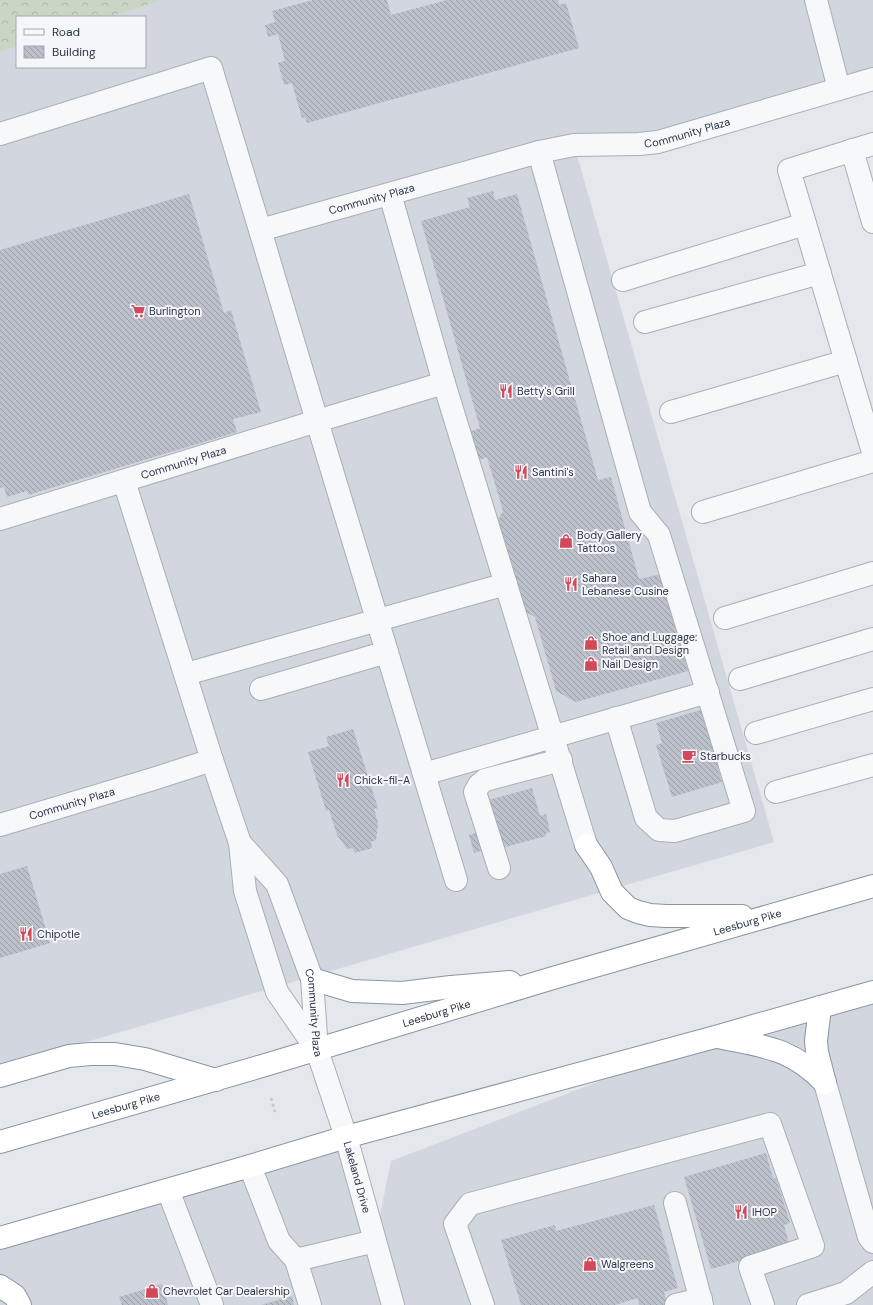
<svg xmlns="http://www.w3.org/2000/svg" width="873" height="1305" font-family="'DM Sans',sans-serif">
  <defs>
    <pattern id="forest-crowns" width="20" height="18" patternUnits="userSpaceOnUse"><rect width="20" height="18" fill="#c9d6c5"/><path d="M2 6a3 3 0 1 1 6 0M12 15a3 3 0 1 1 6 0" fill="none" stroke="#adb8ab"/></pattern>
    <pattern id="building-back-hatch" width="6" height="6" patternUnits="userSpaceOnUse"><rect width="6" height="6" fill="#bbc0ca"/><path d="M-1 5l2 2M0 0l6 6M5-1l2 2" fill="none" stroke="#989da6"/></pattern>
  </defs>
  <rect width="100%" height="100%" fill="#e4e7ec"/>
  <!-- built -->
  <path fill="#d2d6de" d="M 164,0 L 873,0 L 873,79 L 717,124 L 574,145 L 774,842 L 0,1067 L 0,52 L 17,46 L 17,67 L 145,67 L 145,17 L 110,17 Z
    M 873,991 L 873,1305 L 0,1305 L 0,1238 L 346,1137 L 375,1240 L 391,1161 L 715,1037 Z"/>
  <!-- forest -->
  <path fill="url(#forest-crowns)" d="M 0,0 L 164,0 L 110,17 L 17,17 L 17,46 L 0,52 Z"/>
  <!-- building -->
  <path fill="url(#building-back-hatch)" d="M 313,0 L 387,0 L 391,15 L 447,0 L 558,0 L 559,5 L 566,3 L 579,48 L 307,123 L 305,117 L 302,118 L 292,83 L 284,85 L 278,63 L 285,61 L 278,34 L 268,37 L 265,25 L 275,22 L 272,11 Z
    M 493,191 L 495,200 L 517,194 L 598,480 L 611,477 L 639,579 L 661,574 L 688,671 L 576,702 L 556,691 L 535,617 L 519,608 L 496,524 L 503,511 L 487,457 L 477,461 L 469,432 L 480,428 L 421,221 L 470,207 L 467,198 Z
    M 189,194 L 224,313 L 231,310 L 261,412 L 233,419 L 237,432 L 28,495 L 27,491 L 7,497 L 4,487 L 0,488 L 0,250 Z
    M 704,709 L 721,768 L 718,769 L 722,782 L 672,797 L 656,745 L 662,743 L 656,723 Z
    M 353,729 L 378,808 L 374,809 L 378,823 L 376,840 L 371,842 L 372,848 L 355,853 L 352,848 L 347,849 L 337,835 L 329,810 L 326,811 L 308,752 L 329,746 L 326,737 Z
    M 532,788 L 540,816 L 546,814 L 550,832 L 546,833 L 546,836 L 490,851 L 490,848 L 474,853 L 469,835 L 486,830 L 478,803 Z
    M 27,866 L 50,943 L 0,958 L 0,874 Z
    M 766,1153 L 773,1178 L 776,1178 L 790,1223 L 784,1225 L 790,1247 L 711,1269 L 684,1177 Z
    M 654,1205 L 678,1288 L 664,1292 L 667,1305 L 639,1305 L 638,1298 L 615,1305 L 521,1305 L 501,1240 L 555,1225 L 556,1231 Z
    M 162,1284 L 168,1305 L 122,1305 L 119,1297 Z
    M 292,1296 L 294,1305 L 261,1305 Z"/>
  <g fill="none" stroke-linecap="round" stroke-linejoin="round">
    <defs>
      <g id="minor">
        <path d="M 816,0 L 839,89"/>
        <path d="M 0,134 L 211,68 L 260,230"/>
        <path d="M 873,144 L 789,170 L 873,452"/>
        <path d="M 852,150 L 873,222"/>
        <path d="M 539,152 L 640,512 L 659,535 L 744,811 L 675,831 L 659,830 L 646,818 L 616,718"/>
        <path d="M 390,194 L 444,383 L 586,845"/>
        <path d="M 623,280 L 805,224"/>
        <path d="M 645,322 L 820,273"/>
        <path d="M 444,383 L 317,421 L 456,880"/>
        <path d="M 671,412 L 846,361"/>
        <path d="M 124,481 L 212,760 L 240,843 L 245,891 L 277,992 L 317,1050"/>
        <path d="M 703,512 L 873,461"/>
        <path id="s1" d="M 0,519 L 317,421 L 260,230 L 539,152 L 574,145 L 639,144 L 658,142 L 873,79"/>
        <path d="M 725,618 L 873,573"/>
        <path d="M 186,674 L 506,584"/>
        <path d="M 740,679 L 873,639"/>
        <path d="M 261,689 L 387,652"/>
        <path d="M 756,733 L 873,699"/>
        <path d="M 424,774 L 708,692"/>
        <path d="M 776,792 L 873,765"/>
        <path id="s2" d="M 0,825 L 153,779 L 212,760"/>
        <path id="s3" d="M 240,843 L 277,884 L 312,979 L 317,1050 L 346,1137 L 393,1305"/>
        <path d="M 499,868 L 475,792 L 479,785 L 485,780 L 561,760"/>
        <path d="M 825,1083 L 869,1237 L 873,1242"/>
        <path d="M 250,1166 L 279,1241 L 296,1260 L 310,1305"/>
        <path d="M 168,1190 L 212,1305"/>
        <path d="M 675,1203 L 702,1305"/>
        <path d="M 296,1260 L 375,1241"/>
        <path d="M 483,1305 L 455,1224 L 470,1204 L 770,1124 L 813,1246 L 750,1267 L 763,1305"/>
        <path d="M 676,1305 L 701,1299"/>
        <path d="M 808,1305 L 846,1293 L 873,1272"/>
      </g>
      <g id="highway">
        <path d="M 586,845 L 601,867 L 612,892 L 628,908 L 638,912 L 650,915 L 666,916 L 742,916"/>
        <path d="M 312,979 L 352,991 L 402,993 L 451,987 L 510,982"/>
        <path d="M 820,1007 L 816,1041 L 817,1052 L 825,1083"/>
        <path d="M 718,1037 C 765,1047 790,1047 825,1083"/>
        <path d="M 0,1076 L 69,1056 L 90,1054 L 115,1054 L 145,1059 L 216,1080"/>
        <path id="s4" d="M 0,1142 L 262,1066 L 553,978 L 873,886"/>
        <path d="M 0,1238 L 250,1166 L 346,1137 L 715,1037 L 873,992"/>
        <path d="M 0,1286 L 15,1296 L 20,1305"/>
      </g>
    </defs>
    <!-- minor casing -->
    <use href="#minor" stroke="#a9aeb7" stroke-width="24"/>
    <!-- highway casing -->
    <use href="#highway" stroke="#8b94a3" stroke-width="24"/>
    <!-- path -->
    <path stroke="#c2c5cb" stroke-width="2.5" stroke-dasharray="3 3" stroke-linecap="butt" d="M 271,1098 L 275,1112"/>
    <!-- minor -->
    <use href="#minor" stroke="#f7f8fa" stroke-width="22"/>
    <!-- highway -->
    <use href="#highway" stroke="#fff" stroke-width="22"/>
  </g>
  <!-- icons -->
  <defs>
    <symbol id="supermarket-bare" viewBox="-9 -9 18 18"><path d="M-6-5.5h2.5l.6 2H6L4.5 2H-2.5L-4.4-4H-6ZM-1.5 3.2a1.3 1.3 0 1 0 .1 0ZM3 3.2a1.3 1.3 0 1 0 .1 0Z" fill="#d1495b" stroke="#f4f6f9" stroke-width="2.5" paint-order="stroke"/></symbol>
    <symbol id="restaurant-bare" viewBox="-9 -9 18 18"><path d="M-5-6h1v4h1v-4h1v4h1v-4h1v5L-1.5 .5V6h-2V.5L-5-1ZM5-6V6H3V1.5H1.5Q1.5-4 5-6Z" fill="#d1495b" stroke="#f4f6f9" stroke-width="2.5" paint-order="stroke"/></symbol>
    <symbol id="shop-bare" viewBox="-9 -9 18 18"><path d="M-5-2.5h2.3a2.7 3.5 0 0 1 5.4 0H5L5.5 6h-11ZM-1.5-2.5h3a1.5 2.3 0 0 0-3 0Z" fill="#d1495b" stroke="#f4f6f9" stroke-width="2.5" paint-order="stroke"/></symbol>
    <symbol id="cafe-bare" viewBox="-9 -9 18 18"><path d="M-5.5-4.5H6V0H3Q3 3.5 0 3.5H-2.5Q-5.5 3.5-5.5 0ZM3-3.2v2h1.7v-2ZM-6 4.5H4V6H-6Z" fill="#d1495b" stroke="#f4f6f9" stroke-width="2.5" paint-order="stroke"/></symbol>
  </defs>
  <g fill-rule="evenodd">
    <use href="#supermarket-bare" x="128" y="301" width="20" height="20"/>
    <use href="#restaurant-bare" x="496" y="381" width="20" height="20"/>
    <use href="#restaurant-bare" x="511" y="462" width="20" height="20"/>
    <use href="#shop-bare" x="556" y="531" width="20" height="20"/>
    <use href="#restaurant-bare" x="561" y="574" width="20" height="20"/>
    <use href="#shop-bare" x="581" y="633" width="20" height="20"/>
    <use href="#shop-bare" x="581" y="654" width="20" height="20"/>
    <use href="#cafe-bare" x="679" y="746" width="20" height="20"/>
    <use href="#restaurant-bare" x="333" y="770" width="20" height="20"/>
    <use href="#restaurant-bare" x="16" y="924" width="20" height="20"/>
    <use href="#restaurant-bare" x="731" y="1202" width="20" height="20"/>
    <use href="#shop-bare" x="580" y="1254" width="20" height="20"/>
    <use href="#shop-bare" x="142" y="1281" width="20" height="20"/>
  </g>
  <g text-anchor="middle" dominant-baseline="central" stroke-width="4" stroke-linejoin="round" paint-order="stroke">
    <!-- street labels -->
    <g font-size="11" fill="#2b3445" stroke="#f4f6f9">
      <text stroke="none"><textPath href="#s1" startOffset="971">Community Plaza</textPath></text>
      <text stroke="none"><textPath href="#s1" startOffset="647">Community Plaza</textPath></text>
      <text stroke="none"><textPath href="#s1" startOffset="192">Community Plaza</textPath></text>
      <text stroke="none"><textPath href="#s2" startOffset="75">Community Plaza</textPath></text>
      <text stroke="none"><textPath href="#s4" startOffset="779">Leesburg Pike</textPath></text>
      <text stroke="none"><textPath href="#s3" startOffset="190">Community Plaza</textPath></text>
      <text stroke="none"><textPath href="#s4" startOffset="455">Leesburg Pike</textPath></text>
      <text stroke="none"><textPath href="#s4" startOffset="131">Leesburg Pike</textPath></text>
      <text stroke="none"><textPath href="#s3" startOffset="361">Lakeland Drive</textPath></text>
    </g>
    <!-- poi labels -->
    <g font-size="11" fill="#2b3445" stroke="#f4f6f9" text-anchor="start">
      <text x="149" y="311">Burlington</text>
      <text x="517" y="391">Betty's Grill</text>
      <text x="532" y="472">Santini's</text>
      <text x="577" y="535">Body Gallery<tspan x="577" dy="13">Tattoos</tspan></text>
      <text x="582" y="578">Sahara<tspan x="582" dy="13">Lebanese Cusine</tspan></text>
      <text x="602" y="637">Shoe and Luggage:<tspan x="602" dy="13">Retail and Design</tspan></text>
      <text x="602" y="664">Nail Design</text>
      <text x="700" y="756">Starbucks</text>
      <text x="354" y="780">Chick-fil-A</text>
      <text x="37" y="934">Chipotle</text>
      <text x="752" y="1212">IHOP</text>
      <text x="601" y="1264">Walgreens</text>
      <text x="163" y="1291">Chevrolet Car Dealership</text>
    </g>
  </g>
  <!-- legend -->
  <rect x="16" y="16" width="130" height="52" fill="#f4f6f9" stroke="#a4a8b1"/>
  <rect x="24" y="29" width="20" height="6" fill="#f7f8fa" stroke="#a4a8b1"/>
  <text x="52" y="36" font-size="12" fill="#2b3445">Road</text>
  <rect x="24" y="46" width="20" height="12" fill="url(#building-back-hatch)" stroke="#a4a8b1"/>
  <text x="52" y="56" font-size="12" fill="#2b3445">Building</text>
</svg>
